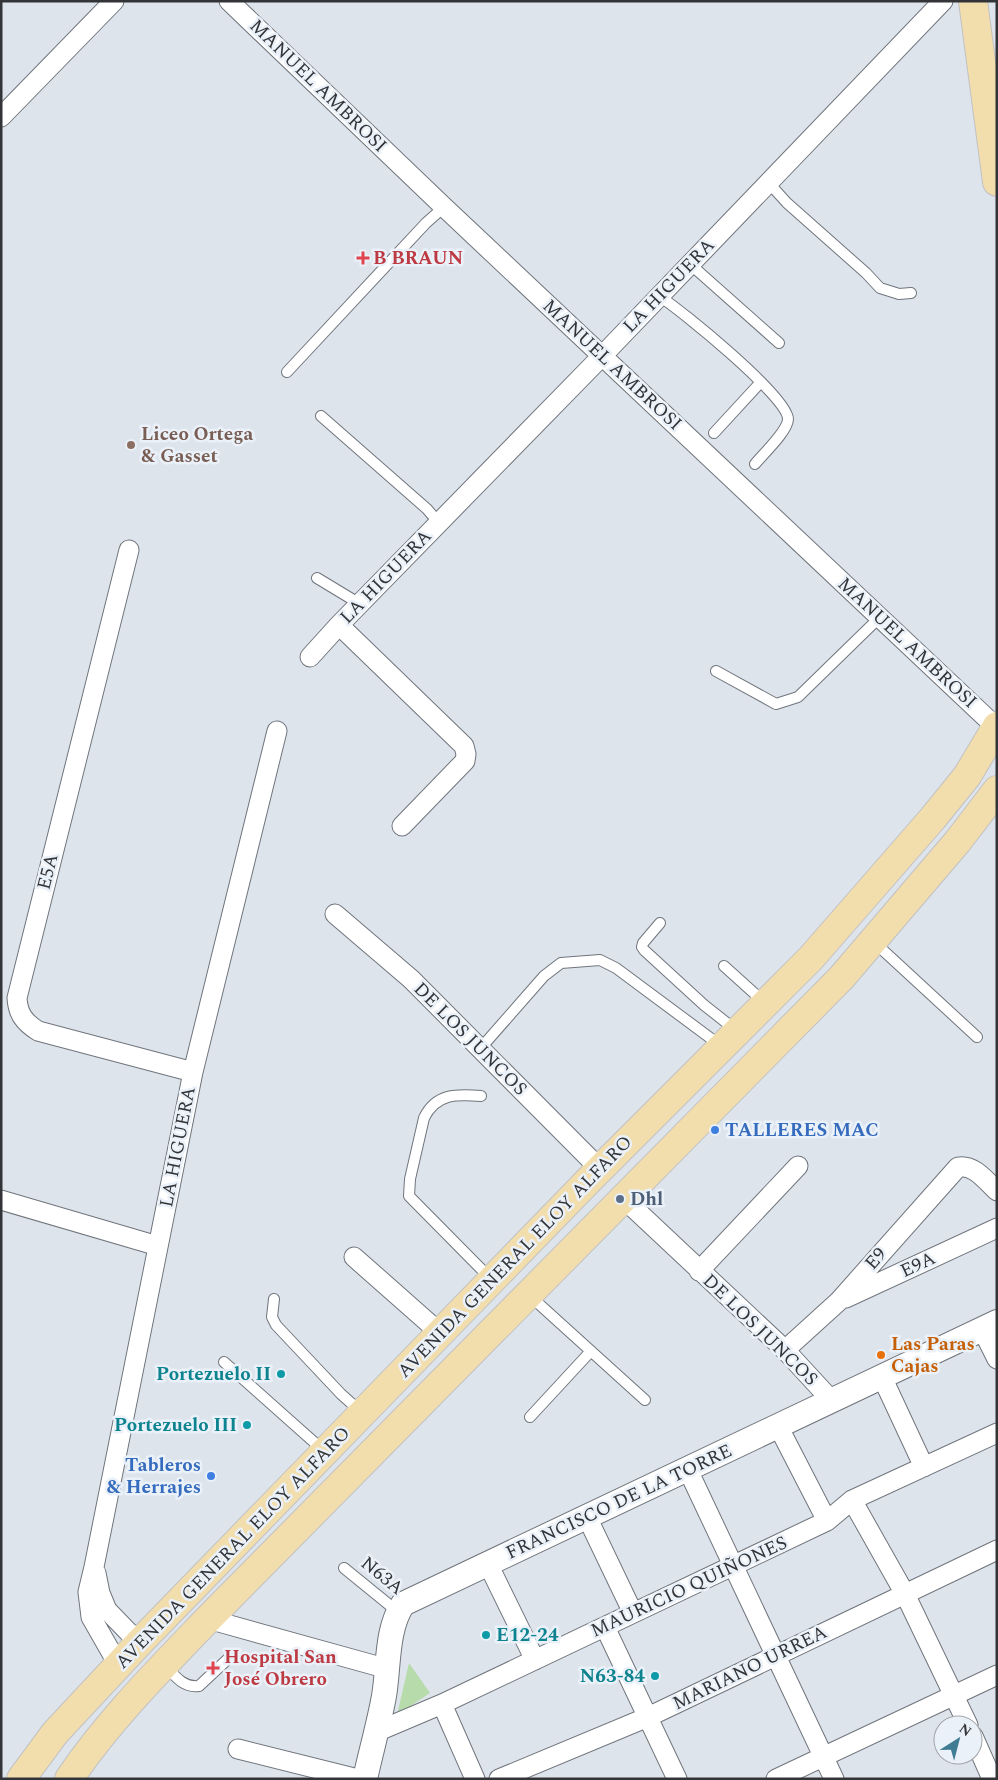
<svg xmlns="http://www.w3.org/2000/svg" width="998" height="1780" font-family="Spectral,serif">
  <rect width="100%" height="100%" fill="#dee4ec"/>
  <!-- green -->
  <path fill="#b7dbab" d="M 409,1663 L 430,1693 L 397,1715 Z"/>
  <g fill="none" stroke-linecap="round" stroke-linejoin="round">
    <defs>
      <path id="service" d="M 768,182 L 787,203 L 866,273 L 880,288 L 899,294 L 911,293
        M 690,264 L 779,343
        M 659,296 C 681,310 788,397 788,419 C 788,431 763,454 755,464
        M 287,372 L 426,223 L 444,207
        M 321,416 L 427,509 L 439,523
        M 714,433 L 761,382
        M 317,578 L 360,604
        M 716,671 L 776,704 L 798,697 L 879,618
        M 660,923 L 643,943 L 642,947 L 644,950 L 704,1005 L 737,1031
        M 874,942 L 977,1037
        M 724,966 L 765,1003
        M 480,1049 L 544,976 L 561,963 L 600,960 L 616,968 L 721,1046
        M 481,1096 C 457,1094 436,1093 424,1118 L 410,1179 L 409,1196 L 491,1279
        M 529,1295 L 645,1400
        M 274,1299 L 272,1317 L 276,1325 L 341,1394 L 361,1412
        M 224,1362 L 324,1451
        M 530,1417 L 591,1351
        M 344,1568 L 398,1612
        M 165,1665 C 175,1676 183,1688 199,1686 L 230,1657"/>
      <path id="minor" d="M 229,1 L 444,207 L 996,727
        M 1,117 L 114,1
        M 129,550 L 17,998 C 18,1014 24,1022 38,1031 L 193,1072
        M 339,625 L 464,746 L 466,754 L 465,761 L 402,826
        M 310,657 L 339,625 L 602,356 L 943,1
        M 335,914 L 411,979 L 600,1169
        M 623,1198 L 785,1350 L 832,1401
        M 1,1200 L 158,1246
        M 354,1257 L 440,1333
        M 699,1271 L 798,1166
        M 846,1298 L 997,1228
        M 982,1329 L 997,1359
        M 785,1350 L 839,1301 L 958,1167 C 974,1164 986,1181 997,1191
        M 882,1377 L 924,1467
        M 778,1426 L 827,1521
        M 688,1470 L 834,1779
        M 852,1500 L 905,1594 L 968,1725
        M 587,1517 L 633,1613
        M 488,1564 L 535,1660
        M 96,1573 L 100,1593 L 107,1610 L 139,1643
        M 208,1619 L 388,1669
        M 605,1627 L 677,1779
        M 119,1666 L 91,1617 L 88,1592 L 94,1567 L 193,1072 L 277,731
        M 442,1704 L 475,1779
        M 376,1732 L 442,1704 L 827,1521 L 852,1500 L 997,1433
        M 973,1736 L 992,1779
        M 238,1749 L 358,1779
        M 499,1779 L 648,1717 L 997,1550
        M 776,1779 L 997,1675"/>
      <path id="tertiary" d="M 365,1779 C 371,1751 379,1724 384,1696 C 389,1667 386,1629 403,1604 L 997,1322"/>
      <path id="primary" d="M 973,1 L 997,182
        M 21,1779 L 55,1733 L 139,1643 L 590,1179 L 811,958 L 933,818 L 967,776 L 997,726
        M 69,1779 C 109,1720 159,1670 208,1619 L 842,977 L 958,841 L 997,790"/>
    </defs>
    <!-- service casing -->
    <use href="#service" stroke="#70757c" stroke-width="12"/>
    <!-- minor casing -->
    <use href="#minor" stroke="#70757c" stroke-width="21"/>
    <!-- tertiary casing -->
    <use href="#tertiary" stroke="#70757c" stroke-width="26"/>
    <!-- primary casing -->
    <use href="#primary" stroke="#c2c2c3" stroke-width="30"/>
    <!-- service -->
    <use href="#service" stroke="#fff" stroke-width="10"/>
    <!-- minor -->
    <use href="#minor" stroke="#fff" stroke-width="19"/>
    <!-- tertiary -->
    <use href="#tertiary" stroke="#fff" stroke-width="24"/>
    <!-- primary -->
    <use href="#primary" stroke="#f2ddad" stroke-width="28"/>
  </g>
  <!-- markers -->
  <g fill="#e0444e" stroke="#ebf1f9" stroke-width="2">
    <path d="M360.5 250.5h5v5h5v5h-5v5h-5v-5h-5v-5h5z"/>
    <path d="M210.5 1660.5h5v5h5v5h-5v5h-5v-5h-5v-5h5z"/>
  </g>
  <circle fill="#8d6e63" stroke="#ebf1f9" stroke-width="2" cx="131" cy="445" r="5"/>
  <g fill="#3f7fe0" stroke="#ebf1f9" stroke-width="2">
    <circle cx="715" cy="1130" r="5"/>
    <circle cx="211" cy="1476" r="5"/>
  </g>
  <circle fill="#5c6f8a" stroke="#ebf1f9" stroke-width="2" cx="620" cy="1199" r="5"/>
  <circle fill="#e8710a" stroke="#ebf1f9" stroke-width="2" cx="881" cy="1355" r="5"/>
  <g fill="#0f9aa8" stroke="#ebf1f9" stroke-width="2">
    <circle cx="281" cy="1374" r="5"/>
    <circle cx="247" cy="1425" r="5"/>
    <circle cx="486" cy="1635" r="5"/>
    <circle cx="655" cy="1676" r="5"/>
  </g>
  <g text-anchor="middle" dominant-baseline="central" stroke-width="5" stroke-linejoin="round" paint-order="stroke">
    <!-- street labels -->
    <g font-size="19" fill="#323437" stroke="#ebf1f9">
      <text transform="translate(318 86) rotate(44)">MANUEL AMBROSI</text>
      <text transform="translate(669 286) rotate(-46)">LA HIGUERA</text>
      <text transform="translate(612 365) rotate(43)">MANUEL AMBROSI</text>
      <text transform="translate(386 577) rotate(-46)">LA HIGUERA</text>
      <text transform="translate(907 643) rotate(43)">MANUEL AMBROSI</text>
      <text transform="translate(48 872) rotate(-76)">E5A</text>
      <text transform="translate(470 1039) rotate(45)">DE LOS JUNCOS</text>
      <text transform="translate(178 1147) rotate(-79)">LA HIGUERA</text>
      <text transform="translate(515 1257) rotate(-46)">AVENIDA GENERAL ELOY ALFARO</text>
      <text transform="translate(876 1259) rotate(-49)">E9</text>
      <text transform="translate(918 1265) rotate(-25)">E9A</text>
      <text transform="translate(760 1330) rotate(44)">DE LOS JUNCOS</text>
      <text transform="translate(619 1502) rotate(-25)">FRANCISCO DE LA TORRE</text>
      <text transform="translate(233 1548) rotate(-46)">AVENIDA GENERAL ELOY ALFARO</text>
      <text transform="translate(382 1576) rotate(39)">N63A</text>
      <text transform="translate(689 1587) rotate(-25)">MAURICIO QUIÑONES</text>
      <text transform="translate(750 1668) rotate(-26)">MARIANO URREA</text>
    </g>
    <!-- health labels -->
    <g font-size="19" font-weight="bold" fill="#be3a42" stroke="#ebf1f9" text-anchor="start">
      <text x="373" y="258">B BRAUN</text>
      <text x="224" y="1657">Hospital San<tspan x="224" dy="22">José Obrero</tspan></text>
    </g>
    <!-- education labels -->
    <g font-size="19" font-weight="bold" fill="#785e54" stroke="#ebf1f9" text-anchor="start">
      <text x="141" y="434">Liceo Ortega<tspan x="141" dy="22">&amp; Gasset</tspan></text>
    </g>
    <!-- shop labels -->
    <g font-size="19" font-weight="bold" fill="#366cbe" stroke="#ebf1f9" text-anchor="start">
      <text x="725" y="1130">TALLERES MAC</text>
      <text x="201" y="1465" text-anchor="end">Tableros<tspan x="201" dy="22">&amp; Herrajes</tspan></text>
    </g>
    <!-- service labels -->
    <g font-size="19" font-weight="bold" fill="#4e5e75" stroke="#ebf1f9" text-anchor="start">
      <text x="630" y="1199">Dhl</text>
    </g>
    <!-- food labels -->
    <g font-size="19" font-weight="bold" fill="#c56008" stroke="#ebf1f9" text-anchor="start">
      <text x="891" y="1344">Las Paras<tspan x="891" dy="22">Cajas</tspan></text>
    </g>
    <!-- culture labels -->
    <g font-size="19" font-weight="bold" fill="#0d838f" stroke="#ebf1f9" text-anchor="end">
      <text x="271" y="1374">Portezuelo II</text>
      <text x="237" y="1425">Portezuelo III</text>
      <text x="496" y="1635" text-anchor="start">E12-24</text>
      <text x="645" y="1676">N63-84</text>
    </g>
  </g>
  <!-- border -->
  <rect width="998" height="1780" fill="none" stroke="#323437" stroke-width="5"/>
  <!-- north arrow -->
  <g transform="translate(958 1740) rotate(36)"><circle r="24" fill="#ebf1f9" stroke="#a1a5ab"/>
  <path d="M0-4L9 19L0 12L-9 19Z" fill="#407c93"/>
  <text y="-8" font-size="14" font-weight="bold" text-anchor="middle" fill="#323437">N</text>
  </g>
</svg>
